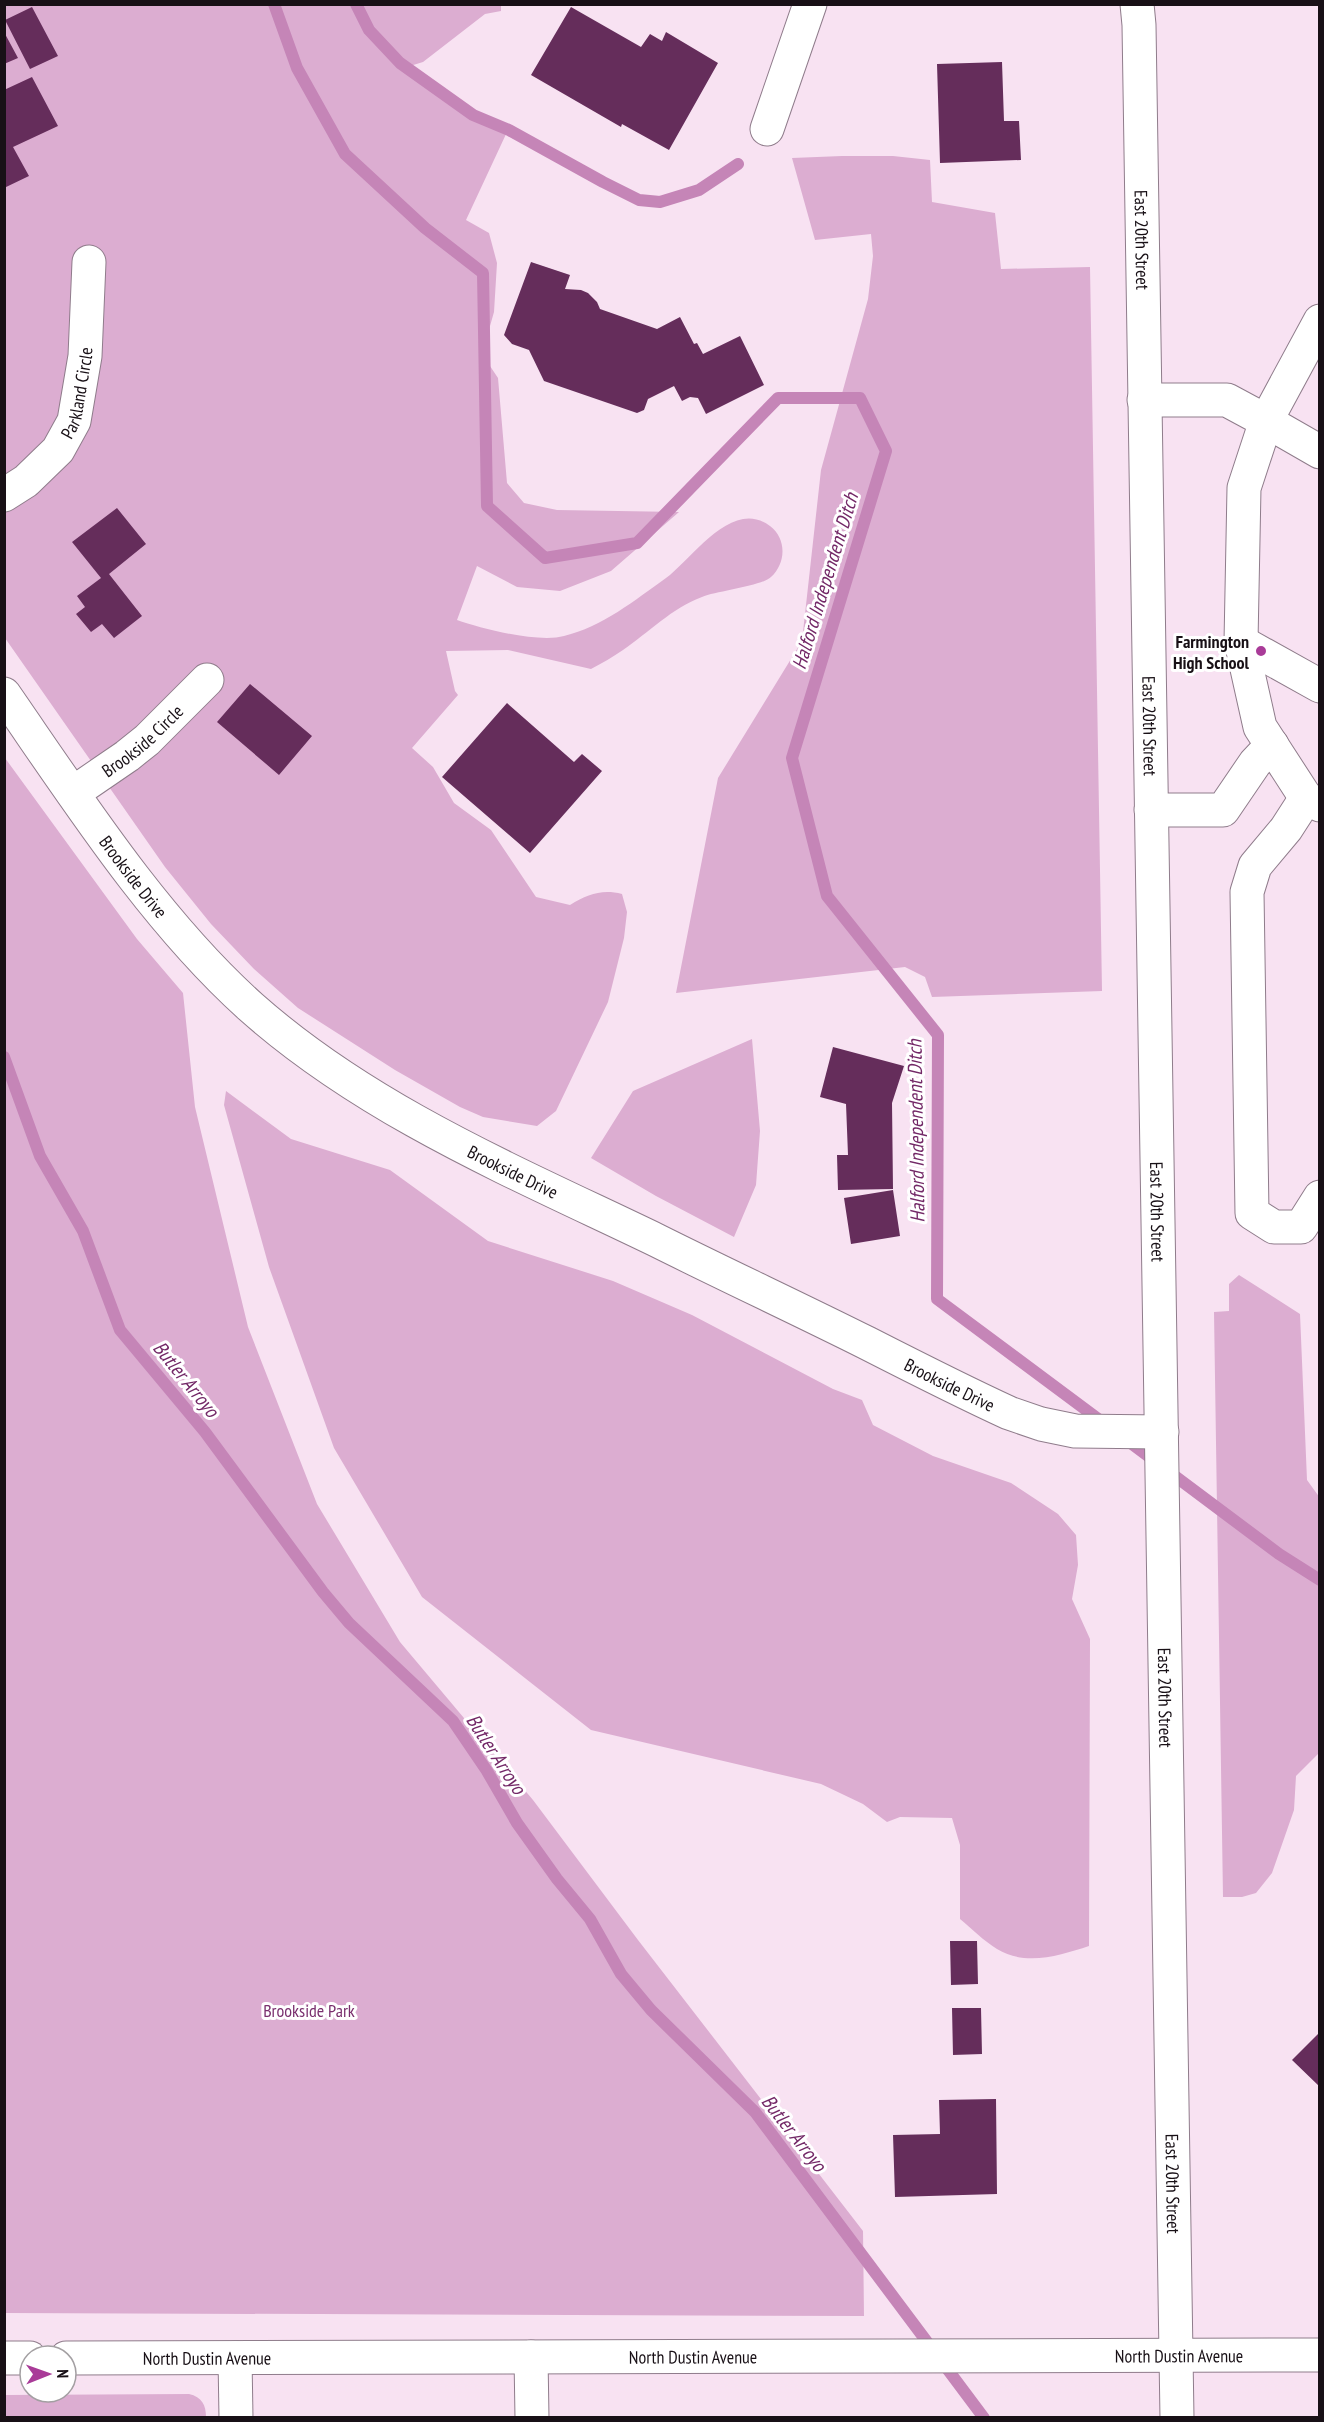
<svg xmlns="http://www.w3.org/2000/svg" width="1324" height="2422" font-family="'PT Sans Narrow',sans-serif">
  <rect width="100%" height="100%" fill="#f8e2f2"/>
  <!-- green -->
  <path fill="#dcadd1" d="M 4,5 L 501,5 L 501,11 L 485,14 L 423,62 L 410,66 L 507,132 L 466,220 L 489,233 L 497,263 L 494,312 L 482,354 L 498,378 L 507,483 L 524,503 L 557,510 L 679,512 L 611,571 L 560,591 L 517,587 L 477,566 L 457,620 C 482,629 539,643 564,636 C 602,627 635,600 666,578 C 692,559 732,497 770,526 C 787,539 786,563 771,577 C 762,586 717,591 702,597 C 672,608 648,633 623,650 C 613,657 602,663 591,669 L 508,650 L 446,651 L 455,691 L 458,695 L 412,748 L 433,767 L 454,803 L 491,830 L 536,897 L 570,905 C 588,894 602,889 622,894 L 627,912 L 624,938 L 608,1002 L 556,1111 L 537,1126 L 483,1117 L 460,1107 L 395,1070 L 298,1008 L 254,969 L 211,924 L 165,867 L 5,638 Z
    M 842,156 L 893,156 L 930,160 L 932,202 L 995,213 L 1001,269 L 1090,267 L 1102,991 L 932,997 L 925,977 L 905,967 L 676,993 L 718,778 L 802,641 L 821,470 L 868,299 L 873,256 L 871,234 L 815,240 L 792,158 Z
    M 5,758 L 137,939 L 183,993 L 195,1107 L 248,1327 L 317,1504 L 400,1642 L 533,1800 L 638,1940 L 863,2231 L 864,2316 L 5,2313 Z
    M 752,1039 L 760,1131 L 756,1185 L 734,1237 L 656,1196 L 591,1158 L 633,1091 Z
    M 226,1091 L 291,1139 L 390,1170 L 488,1241 L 613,1281 L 692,1315 L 833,1389 L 862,1400 L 873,1425 L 933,1456 L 1011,1483 L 1058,1514 L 1076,1535 L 1078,1565 L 1072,1599 L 1090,1639 L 1089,1946 C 1061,1955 1026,1967 997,1949 C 984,1941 972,1929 960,1919 L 960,1845 L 952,1818 L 900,1817 L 887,1822 L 863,1804 L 821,1784 L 591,1730 L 422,1597 L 334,1448 L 269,1267 L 224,1105 Z
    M 1239,1275 L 1300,1314 L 1307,1480 L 1320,1498 L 1320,1752 L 1296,1776 L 1294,1810 L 1272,1873 L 1256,1893 L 1242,1897 L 1223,1897 L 1214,1312 L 1229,1311 L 1229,1284 Z
    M 189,2394 C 202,2397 206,2405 206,2417 L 5,2417 L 5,2395 Z"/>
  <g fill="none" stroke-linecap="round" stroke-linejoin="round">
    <!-- stream -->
    <path stroke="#c585b7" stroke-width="12" d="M 274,4 L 297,68 L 345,154 L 425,228 L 483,273 L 487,506 L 545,558 L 637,543 L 778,398 L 860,398 L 886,451 L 792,758 L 827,896 L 938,1035 L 937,1299 L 1105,1424
      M 356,4 L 369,30 L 400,63 L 473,115 L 509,130 L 603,182 L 639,200 L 660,202 L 699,190 L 738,164
      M 4,1057 L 40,1156 L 83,1231 L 120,1330 L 205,1432 L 323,1592 L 349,1623 L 453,1721 L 487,1771 L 517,1823 L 557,1879 L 590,1919 L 621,1974 L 651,2010 L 755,2112 L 984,2418
      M 1124,1438 L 1279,1554 L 1320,1580"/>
  </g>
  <!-- building -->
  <path fill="#652d5b" d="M 32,7 L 58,56 L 30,69 L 5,20 Z
    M 571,7 L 641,47 L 650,34 L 662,41 L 666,32 L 718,63 L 669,150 L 622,124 L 621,127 L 531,75 Z
    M 4,32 L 18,58 L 4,64 Z
    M 1002,62 L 1004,121 L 1019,121 L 1021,160 L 940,163 L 937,64 Z
    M 32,77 L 58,126 L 13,147 L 29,176 L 4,188 L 4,90 Z
    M 531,262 L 570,275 L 565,289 L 581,290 L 588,293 L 597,302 L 600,309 L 657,329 L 680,317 L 694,344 L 697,343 L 703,354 L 740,336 L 764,385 L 706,414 L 698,398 L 690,397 L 682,401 L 674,386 L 648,399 L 644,410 L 637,413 L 544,381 L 529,350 L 512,344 L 504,335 Z
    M 117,508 L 146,544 L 109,574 L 142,616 L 114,638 L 102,624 L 91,632 L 76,614 L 85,607 L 77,596 L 101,578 L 72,542 Z
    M 250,684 L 312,736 L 279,775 L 217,722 Z
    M 507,703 L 574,762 L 582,754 L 602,771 L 530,853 L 442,777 Z
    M 833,1047 L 904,1066 L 892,1103 L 893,1189 L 838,1190 L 837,1155 L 848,1155 L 846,1104 L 820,1097 Z
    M 893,1190 L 900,1236 L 851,1244 L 844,1198 Z
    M 950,1941 L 977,1941 L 978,1984 L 951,1985 Z
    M 952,2008 L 981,2008 L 982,2054 L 953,2055 Z
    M 1320,2032 L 1320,2087 L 1292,2060 Z
    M 996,2099 L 997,2194 L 895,2197 L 893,2135 L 940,2134 L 939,2100 Z"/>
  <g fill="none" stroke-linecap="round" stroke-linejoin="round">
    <defs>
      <g id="minor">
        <path d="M 767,129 L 810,4"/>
        <path d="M 1320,321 L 1266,421 L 1320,452"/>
        <path d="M 1144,400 L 1227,400 L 1266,421 L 1244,488 L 1241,642 L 1260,727 L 1306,798 L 1320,805"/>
        <path id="s1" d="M 4,495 L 26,481 L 58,450 L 74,421 L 85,356 L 89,262"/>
        <path d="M 1241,642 L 1320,686"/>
        <path id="s2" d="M 73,793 L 127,756 L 147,740 L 207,680"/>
        <path d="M 1306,798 L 1286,829 L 1255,866 L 1247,892 L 1252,1213 L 1274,1227 L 1301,1227 L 1320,1197"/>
        <path d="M 1151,810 L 1223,810 L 1255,763 L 1272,745"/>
        <path d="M 531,2357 L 532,2418"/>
        <path d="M 4,2358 L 30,2358"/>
        <path id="s3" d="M 66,2358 L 1320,2355"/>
        <path d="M 235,2358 L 236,2418"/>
      </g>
      <g id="major">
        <path id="s4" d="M 1137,4 L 1139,25 L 1177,2418"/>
        <path id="s5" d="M 4,694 C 78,801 155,921 251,1007 C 368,1111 517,1173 656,1240 C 726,1275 797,1308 867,1343 C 914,1367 961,1391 1009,1413 L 1041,1424 L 1075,1431 L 1162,1432"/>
      </g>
    </defs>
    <!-- minor casing -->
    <use href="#minor" stroke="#8f7c8b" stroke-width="35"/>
    <!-- major casing -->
    <use href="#major" stroke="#8f7c8b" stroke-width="35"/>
    <!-- minor -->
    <use href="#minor" stroke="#fff" stroke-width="33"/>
    <!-- major -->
    <use href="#major" stroke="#fff" stroke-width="33"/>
  </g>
  <!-- markers -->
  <circle fill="#a93b98" stroke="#fff" stroke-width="2" cx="1261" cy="651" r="6"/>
  <g text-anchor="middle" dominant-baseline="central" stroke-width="6" stroke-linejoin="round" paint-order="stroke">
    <!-- street labels -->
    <g font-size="18" fill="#181016" stroke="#fff">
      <text stroke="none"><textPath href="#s4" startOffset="236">East 20th Street</textPath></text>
      <text stroke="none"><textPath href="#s1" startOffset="132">Parkland Circle</textPath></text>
      <text stroke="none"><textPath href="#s4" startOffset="722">East 20th Street</textPath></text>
      <text stroke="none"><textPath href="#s2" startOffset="87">Brookside Circle</textPath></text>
      <text stroke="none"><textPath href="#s5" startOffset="224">Brookside Drive</textPath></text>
      <text stroke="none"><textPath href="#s5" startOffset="710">Brookside Drive</textPath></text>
      <text stroke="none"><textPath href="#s4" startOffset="1208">East 20th Street</textPath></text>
      <text stroke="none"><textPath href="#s5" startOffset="1196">Brookside Drive</textPath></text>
      <text stroke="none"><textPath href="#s4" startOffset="1694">East 20th Street</textPath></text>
      <text stroke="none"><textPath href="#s4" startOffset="2180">East 20th Street</textPath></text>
      <text stroke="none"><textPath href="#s3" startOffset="1113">North Dustin Avenue</textPath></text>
      <text stroke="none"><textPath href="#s3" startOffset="627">North Dustin Avenue</textPath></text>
      <text stroke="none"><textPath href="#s3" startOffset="141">North Dustin Avenue</textPath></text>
    </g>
    <!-- poi labels -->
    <g font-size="18" font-weight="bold" fill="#181016" stroke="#fff" text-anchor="end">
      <text x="1249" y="641">Farmington<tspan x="1249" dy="21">High School</tspan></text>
    </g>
    <!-- park labels -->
    <g font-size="18" fill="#7a2f6e" stroke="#fff">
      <text x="309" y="2010">Brookside Park</text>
    </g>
    <!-- water labels -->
    <g font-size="20" font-style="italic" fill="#732867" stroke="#fff">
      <text transform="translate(825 581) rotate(-73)">Halford Independent Ditch</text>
      <text transform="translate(916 1131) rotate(-91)">Halford Independent Ditch</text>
      <text transform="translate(186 1379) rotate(51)">Butler Arroyo</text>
      <text transform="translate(496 1754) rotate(57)">Butler Arroyo</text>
      <text transform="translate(794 2133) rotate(52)">Butler Arroyo</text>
    </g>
  </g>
  <!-- border -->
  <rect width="1324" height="2422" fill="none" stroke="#181016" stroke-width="12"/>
  <!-- north arrow -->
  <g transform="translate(48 2374) rotate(89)"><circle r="28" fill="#ffffff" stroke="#a39fa2" stroke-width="1.5"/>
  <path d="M0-4.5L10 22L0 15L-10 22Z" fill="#a93b98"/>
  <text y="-9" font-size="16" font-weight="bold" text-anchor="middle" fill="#181016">N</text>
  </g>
</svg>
